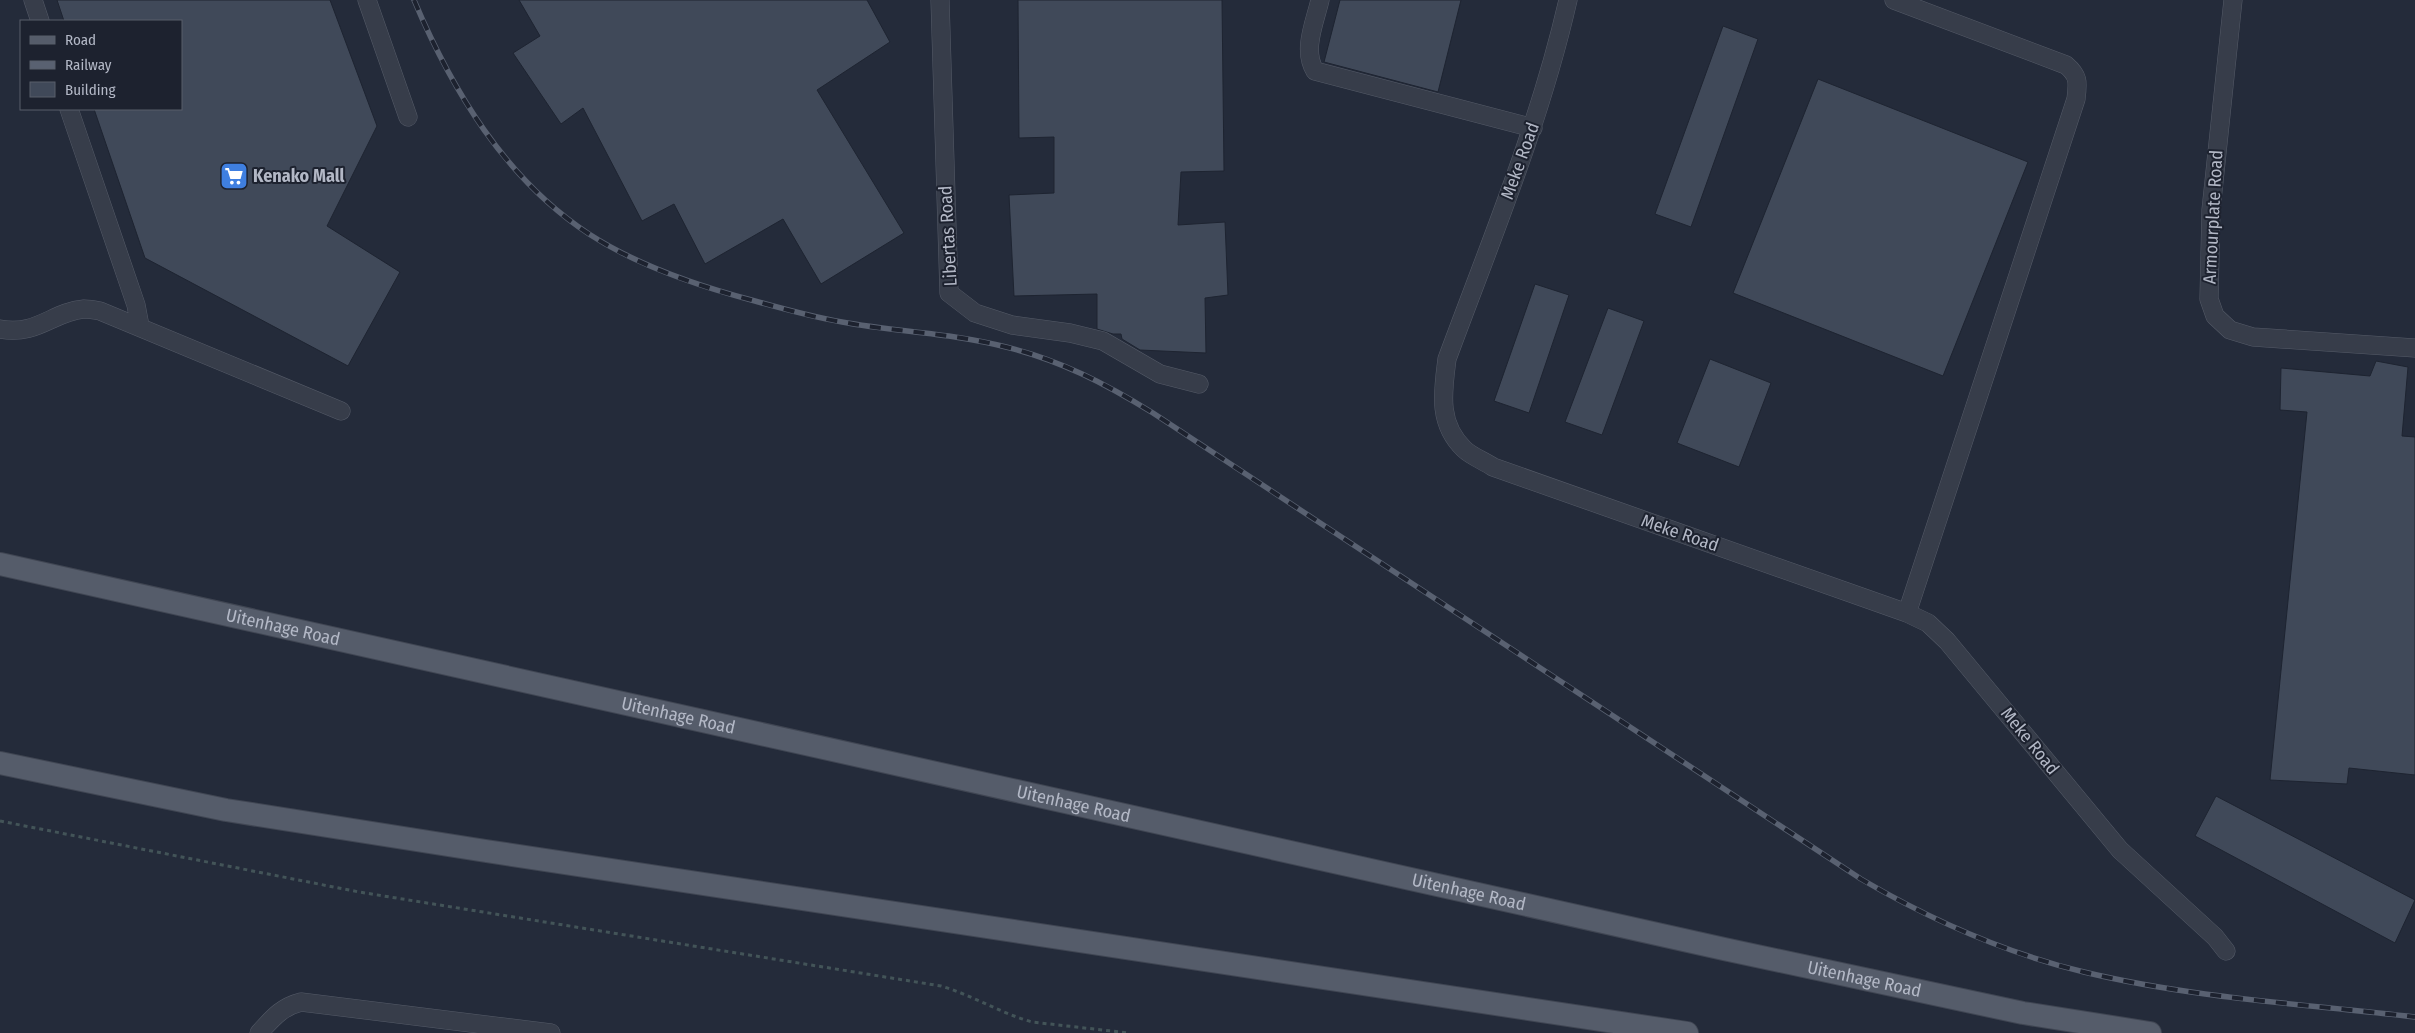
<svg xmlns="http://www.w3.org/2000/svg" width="2415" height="1033" font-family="'Fira Sans Condensed',sans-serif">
  <rect width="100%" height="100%" fill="#242b3a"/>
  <!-- building -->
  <path fill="#404959" stroke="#1e2431" d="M 57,0 L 330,0 L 377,126 L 327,226 L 400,272 L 348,366 L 145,258 L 94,109 L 181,109 L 181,21 L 64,21 Z
    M 519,0 L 867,0 L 890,42 L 817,90 L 904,233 L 821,284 L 783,219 L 705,264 L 674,204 L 642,221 L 583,108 L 561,124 L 513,53 L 540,36 Z
    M 1018,0 L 1222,0 L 1224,171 L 1181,172 L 1178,225 L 1225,222 L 1228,295 L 1205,298 L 1206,353 L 1140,350 L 1122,339 L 1121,334 L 1113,334 L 1097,329 L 1097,294 L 1014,296 L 1009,195 L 1054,193 L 1054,137 L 1019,138 Z
    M 1340,0 L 1461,0 L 1438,92 L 1324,62 Z
    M 1723,26 L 1758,39 L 1691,227 L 1655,214 Z
    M 1818,79 L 2028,162 L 1943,376 L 1733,293 Z
    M 1535,284 L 1569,295 L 1529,413 L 1494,401 Z
    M 1608,308 L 1644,321 L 1602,435 L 1565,422 Z
    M 1710,359 L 1771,383 L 1739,467 L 1677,443 Z
    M 2376,361 L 2408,367 L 2402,436 L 2415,437 L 2415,775 L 2349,768 L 2347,784 L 2270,780 L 2307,412 L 2280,410 L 2281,368 L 2370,376 Z
    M 2216,796 L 2415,900 L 2395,943 L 2195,836 Z"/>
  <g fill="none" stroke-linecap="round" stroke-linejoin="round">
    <defs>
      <path id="minor" d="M 33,0 L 40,21
        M 367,0 L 408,117
        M 940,0 L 949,293 L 975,313 L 1012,325 L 1070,333 L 1103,341 L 1160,374 L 1199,384
        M 1320,0 C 1315,22 1302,50 1315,71 L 1533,128
        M 1568,0 C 1540,123 1491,240 1447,359 C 1443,391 1437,423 1464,449 C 1471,456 1484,461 1493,467 L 1907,613 L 1928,623 L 1947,641 L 2120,850 L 2215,937 L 2226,951
        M 1894,0 L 2066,65 C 2079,76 2078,82 2076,99 L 1907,613
        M 2233,0 L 2211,210 L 2209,299 L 2215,316 L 2230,330 L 2253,337 L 2415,348
        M 69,109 L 136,305 L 140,326
        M 0,329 C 37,336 52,312 84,309 C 89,309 95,310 100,311 L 341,411
        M 259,1033 C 272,1019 281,1007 301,1002 L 551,1033"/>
      <g id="major">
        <path id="s1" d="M 0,564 L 1724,949 L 2023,1013 L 2150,1033"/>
        <path d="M 0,763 L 226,810 L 486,851 L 1687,1033"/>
      </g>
    </defs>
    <!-- minor casing -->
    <use href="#minor" stroke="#555b68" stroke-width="19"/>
    <!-- major casing -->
    <use href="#major" stroke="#404653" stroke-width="24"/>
    <!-- path -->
    <path stroke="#435458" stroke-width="3" stroke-dasharray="4 4" stroke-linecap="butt" d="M 0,821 L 359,892 L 941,986 C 972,995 1000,1013 1032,1022 L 1129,1033"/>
    <!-- minor -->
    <use href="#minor" stroke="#373d4a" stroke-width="18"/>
    <!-- major -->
    <use href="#major" stroke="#555c6a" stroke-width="22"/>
    <defs>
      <path id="rail" d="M 414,0 C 452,90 505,179 589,234 C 638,266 698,286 755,301 C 784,309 812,317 842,322 C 896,332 952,333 1006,347 C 1060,360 1106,384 1153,413 L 1861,879 C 1931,920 2005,953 2084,972 C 2192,998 2305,1004 2415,1017"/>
    </defs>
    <!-- rail casing -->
    <use href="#rail" stroke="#596171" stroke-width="5.5"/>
    <!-- rail -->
    <use href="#rail" stroke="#1d222f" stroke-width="4" stroke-dasharray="11" stroke-linecap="butt"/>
  </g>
  <!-- icons -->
  <defs>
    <symbol id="supermarket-square" viewBox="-11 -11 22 22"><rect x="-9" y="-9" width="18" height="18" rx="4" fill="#3f7fe0" stroke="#1d222f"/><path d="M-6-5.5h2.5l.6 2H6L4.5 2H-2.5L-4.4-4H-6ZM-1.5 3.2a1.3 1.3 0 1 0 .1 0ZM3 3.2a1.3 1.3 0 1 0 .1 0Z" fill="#fff"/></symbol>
  </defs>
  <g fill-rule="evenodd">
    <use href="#supermarket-square" x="218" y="160" width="32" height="32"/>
  </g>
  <g text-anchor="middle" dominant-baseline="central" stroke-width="4" stroke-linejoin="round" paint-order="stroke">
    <!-- street labels -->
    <g font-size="18" fill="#b3b8c6" stroke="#1d222f">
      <text transform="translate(1520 161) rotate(-70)">Meke Road</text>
      <text transform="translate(2213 217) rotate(-87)">Armourplate Road</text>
      <text transform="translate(948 236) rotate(-93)">Libertas Road</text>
      <text transform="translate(1680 533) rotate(19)">Meke Road</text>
      <text stroke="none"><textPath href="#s1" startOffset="290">Uitenhage Road</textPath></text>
      <text stroke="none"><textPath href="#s1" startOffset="695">Uitenhage Road</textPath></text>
      <text transform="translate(2030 741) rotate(51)">Meke Road</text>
      <text stroke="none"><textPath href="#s1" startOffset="1100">Uitenhage Road</textPath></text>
      <text stroke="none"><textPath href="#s1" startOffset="1505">Uitenhage Road</textPath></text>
      <text stroke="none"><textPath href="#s1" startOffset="1910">Uitenhage Road</textPath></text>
    </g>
    <!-- poi labels -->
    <g font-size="18" font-weight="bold" fill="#b3b8c6" stroke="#1d222f" text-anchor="start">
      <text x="253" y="176">Kenako Mall</text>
    </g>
  </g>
  <!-- legend -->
  <rect x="20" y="20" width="162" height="90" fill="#1d222f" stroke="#595e6b"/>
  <rect x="30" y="36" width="25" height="8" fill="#555c6a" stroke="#595e6b"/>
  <text x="65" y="45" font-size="15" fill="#b3b8c6">Road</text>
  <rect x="30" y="61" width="25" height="8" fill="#596171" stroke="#595e6b"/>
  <text x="65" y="70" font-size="15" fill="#b3b8c6">Railway</text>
  <rect x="30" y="82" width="25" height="15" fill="#404959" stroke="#595e6b"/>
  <text x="65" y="95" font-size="15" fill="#b3b8c6">Building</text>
</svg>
